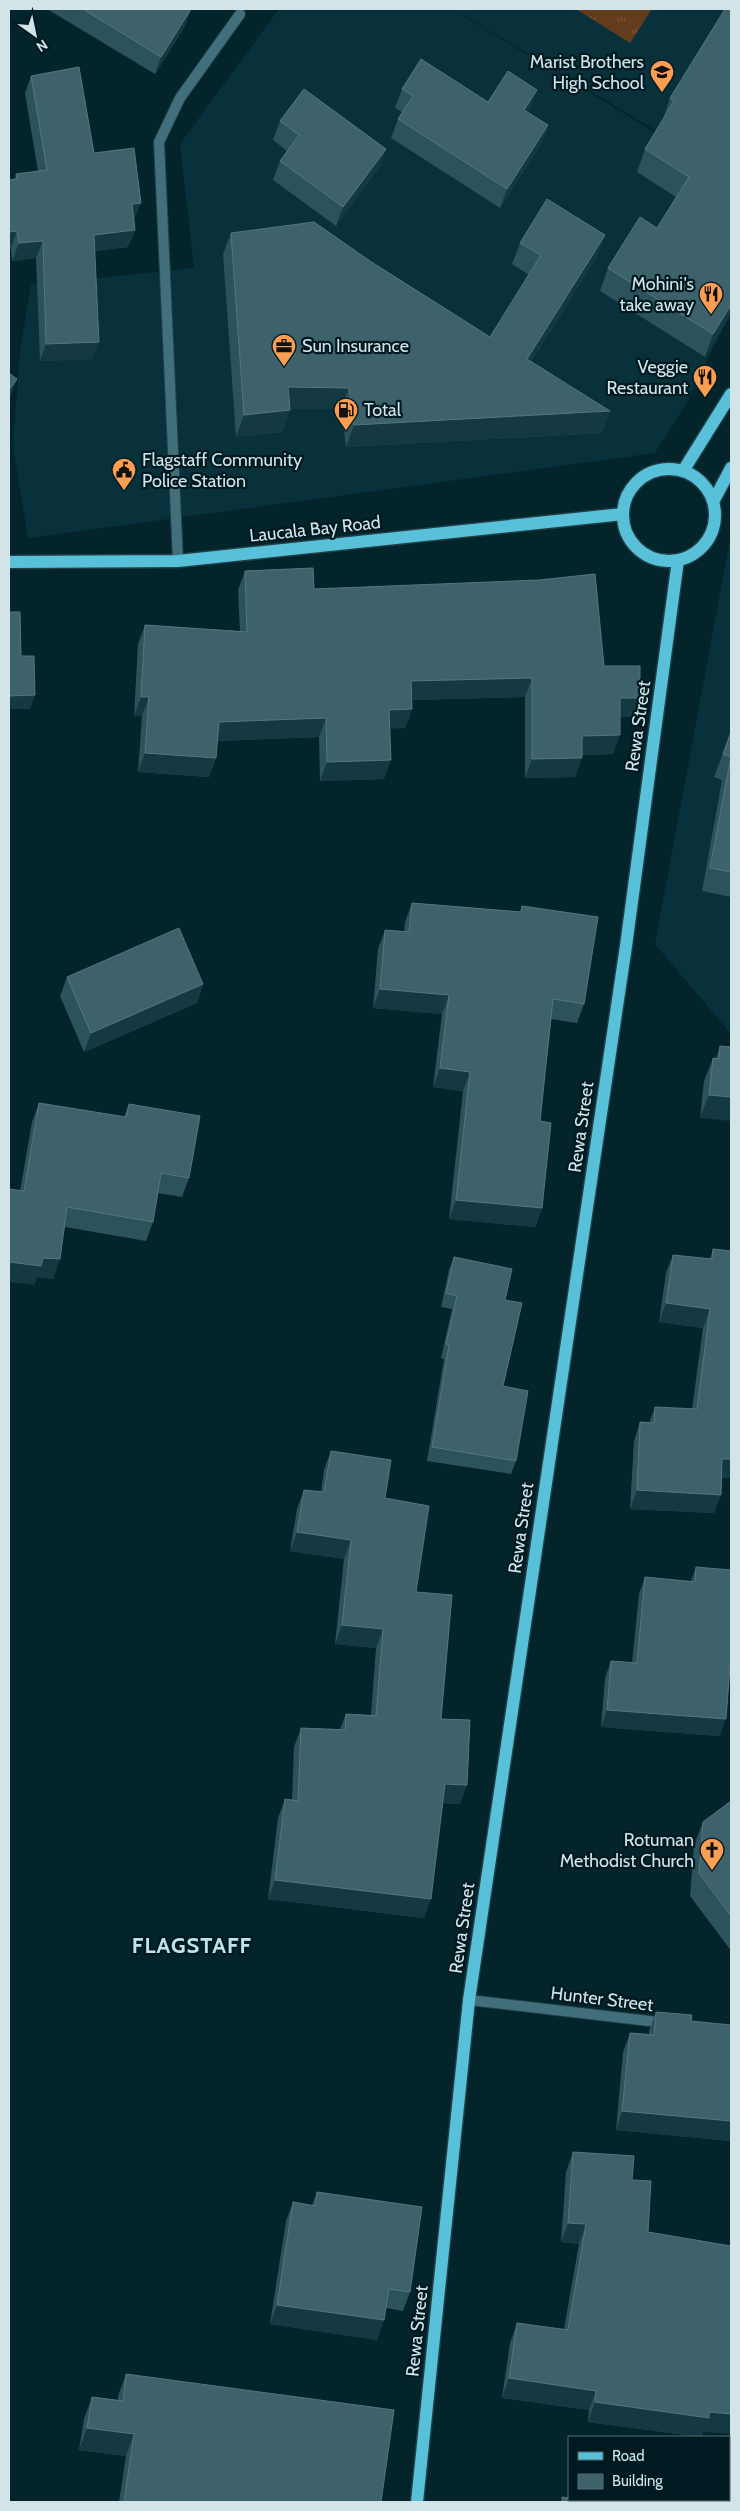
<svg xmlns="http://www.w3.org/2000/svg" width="740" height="2511" font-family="Cabin,sans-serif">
  <defs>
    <pattern id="grass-tufts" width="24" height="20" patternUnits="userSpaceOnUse" patternTransform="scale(1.25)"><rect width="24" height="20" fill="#633c1b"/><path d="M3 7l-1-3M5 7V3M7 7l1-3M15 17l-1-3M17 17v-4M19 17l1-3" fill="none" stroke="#78583c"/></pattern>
  </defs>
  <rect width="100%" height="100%" fill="#04242c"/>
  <!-- built -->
  <path fill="#08313b" d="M 279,9 L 453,9 L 731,179 L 731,311 L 686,404 L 655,453 L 28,538 L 13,446 L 20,350 L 31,285 L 194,268 L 180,144 Z
    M 454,9 L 731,9 L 731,176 Z
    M 731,534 L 731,1034 L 655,944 Z"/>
  <!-- grass -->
  <path fill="url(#grass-tufts)" d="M 576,9 L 652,9 L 630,43 Z"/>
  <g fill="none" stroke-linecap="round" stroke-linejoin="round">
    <defs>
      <path id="street" d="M 178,561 L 159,142 L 180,98 L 240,14
        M 469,2000 L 666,2023"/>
      <path id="primary" d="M623 515a46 46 0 1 1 92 0a46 46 0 1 1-92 0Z
        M 683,471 L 731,394
        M 713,502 L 731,468
        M 9,562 L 178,561 L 623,514
        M 417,2502 L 469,2000 L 626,946 L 678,560"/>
    </defs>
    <!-- street casing -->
    <use href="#street" stroke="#213f46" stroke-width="12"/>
    <!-- primary casing -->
    <use href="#primary" stroke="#213f46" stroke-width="15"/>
    <!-- street -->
    <use href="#street" stroke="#416f7b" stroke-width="10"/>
    <!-- primary -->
    <use href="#primary" stroke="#59c0d9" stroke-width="12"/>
  </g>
  <!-- wall -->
  <path fill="#2c525c" d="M 47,9 L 191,9 L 185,26 L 155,74 Z
    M 731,9 L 731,311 L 728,319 L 705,357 L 600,291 L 608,268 L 657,228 L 676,197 L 637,172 L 645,149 L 662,122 L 670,98 Z
    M 31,76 L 94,153 L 134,220 L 135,230 L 128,247 L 95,251 L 92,359 L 40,361 L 36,258 L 12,261 L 11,248 L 9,249 L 9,180 L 15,179 L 16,174 L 38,171 L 25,93 Z
    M 402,89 L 530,109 L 528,112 L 548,125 L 541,144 L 500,208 L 391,138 L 398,119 L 402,112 L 395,108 Z
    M 280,121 L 386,149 L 379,168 L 336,226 L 273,180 L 280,161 L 287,151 L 273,140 Z
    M 231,233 L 370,261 L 490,337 L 529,275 L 512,264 L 520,243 L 597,257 L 531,362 L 602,433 L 346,447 L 341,409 L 290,409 L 282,432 L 236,437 L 223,254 Z
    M 245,571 L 604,666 L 640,698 L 633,717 L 620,717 L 613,754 L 582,755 L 575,777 L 525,778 L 525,697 L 412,700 L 412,709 L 405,728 L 389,728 L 384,779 L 320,781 L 319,737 L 217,741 L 216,758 L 209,777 L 138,772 L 142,716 L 134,716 L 138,644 L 145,625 L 240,631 L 238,590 Z
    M 731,732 L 731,897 L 702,891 L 722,780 L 714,777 Z
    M 412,903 L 520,912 L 522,906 L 584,1004 L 577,1023 L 551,1019 L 540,1121 L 542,1208 L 535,1227 L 449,1219 L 463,1091 L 433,1087 L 442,1014 L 373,1008 L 378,949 L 385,930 L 404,932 L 405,922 Z
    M 67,977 L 203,984 L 197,1003 L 84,1052 L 60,996 Z
    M 720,1046 L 731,1047 L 700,1118 L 704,1081 L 713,1058 L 716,1058 Z
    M 39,1103 L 124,1117 L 129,1104 L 189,1178 L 182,1197 L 158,1193 L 153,1222 L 146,1241 L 65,1227 L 53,1279 L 37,1277 L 34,1285 L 20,1191 L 32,1122 Z
    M 713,1249 L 731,1478 L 722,1478 L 721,1495 L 714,1513 L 630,1509 L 634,1441 L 640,1422 L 649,1423 L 655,1407 L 692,1409 L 703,1328 L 659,1322 L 666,1273 L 673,1255 L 710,1259 Z
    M 454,1257 L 505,1300 L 503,1386 L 516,1461 L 511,1474 L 427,1461 L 444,1359 L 441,1358 L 452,1309 L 441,1307 L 449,1270 Z
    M 331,1451 L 385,1498 L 416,1592 L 441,1719 L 460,1804 L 443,1803 L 424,1918 L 268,1899 L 278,1818 L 285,1799 L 292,1800 L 294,1747 L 301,1728 L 340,1729 L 346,1714 L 371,1715 L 376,1648 L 335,1644 L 344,1559 L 290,1551 L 297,1509 L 304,1490 L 321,1492 L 324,1470 Z
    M 696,1567 L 729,1671 L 720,1736 L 601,1727 L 605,1678 L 611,1661 L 632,1663 L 639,1594 L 645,1577 L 691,1581 Z
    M 731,1801 L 731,1948 L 729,1948 L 690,1896 L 694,1845 L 703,1822 Z
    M 656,2012 L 691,2021 L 730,2141 L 616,2130 L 623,2052 L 630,2033 L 649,2034 L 649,2031 Z
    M 573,2152 L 632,2180 L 648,2232 L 703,2432 L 701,2437 L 588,2422 L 589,2410 L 502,2398 L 510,2343 L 517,2323 L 564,2329 L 579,2244 L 561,2242 L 566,2172 Z
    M 317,2192 L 410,2292 L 403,2311 L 386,2308 L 377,2340 L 270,2324 L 286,2221 L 293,2202 L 312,2205 Z
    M 126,2374 L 381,2502 L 119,2502 L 126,2456 L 79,2450 L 84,2419 L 92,2397 L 118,2400 L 118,2396 Z
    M 606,2500 L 729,2500 L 731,2502 L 606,2502 Z"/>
  <!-- shaded-wall -->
  <path fill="#143942" d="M 191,9 L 185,26 L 155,74 L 161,57 Z
    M 537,90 L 530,109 L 517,129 L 524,110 Z
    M 548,125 L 541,144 L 500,208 L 507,189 Z
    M 386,149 L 379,168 L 336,226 L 343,207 Z
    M 141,203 L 134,220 L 126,221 L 132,204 Z
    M 135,230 L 128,247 L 88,252 L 94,235 Z
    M 17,231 L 11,248 L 9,249 L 9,232 Z
    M 605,235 L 597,257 L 519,381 L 527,359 Z
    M 43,241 L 36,258 L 12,261 L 19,243 Z
    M 731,297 L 731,311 L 728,319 L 705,357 L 713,334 Z
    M 99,342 L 92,359 L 40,361 L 46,344 Z
    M 17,379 L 10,398 L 9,400 L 9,390 Z
    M 288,387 L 349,388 L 341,409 L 280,409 Z
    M 290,410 L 282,432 L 236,437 L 244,415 Z
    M 610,411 L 602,433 L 346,447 L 354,425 Z
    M 532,678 L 525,697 L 404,700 L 411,681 Z
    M 35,695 L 30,709 L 9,709 L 9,696 Z
    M 141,697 L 149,697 L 142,716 L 134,716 Z
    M 620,698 L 640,698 L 633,717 L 613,717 Z
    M 412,709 L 405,728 L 382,729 L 389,710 Z
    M 326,718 L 319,737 L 212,741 L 219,722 Z
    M 620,735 L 613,754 L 575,755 L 582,736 Z
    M 145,753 L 216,758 L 209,777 L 138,772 Z
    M 582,758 L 575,777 L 525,778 L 532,759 Z
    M 391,760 L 384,779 L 320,781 L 327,762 Z
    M 203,984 L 197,1003 L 84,1052 L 91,1033 Z
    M 380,989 L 449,995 L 442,1014 L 373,1008 Z
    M 440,1068 L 470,1072 L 463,1091 L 433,1087 Z
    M 709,1095 L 731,1097 L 731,1121 L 700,1118 Z
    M 456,1200 L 542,1208 L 535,1227 L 449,1219 Z
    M 43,1258 L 60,1259 L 53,1279 L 37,1277 L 34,1285 L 9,1282 L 9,1262 Z
    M 666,1303 L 710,1309 L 703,1328 L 659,1322 Z
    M 722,1459 L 731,1459 L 731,1478 L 715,1477 Z
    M 637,1490 L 721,1495 L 714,1513 L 630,1509 Z
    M 297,1532 L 351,1540 L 344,1559 L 290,1551 Z
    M 342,1625 L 383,1629 L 376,1648 L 335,1644 Z
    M 731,1653 L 731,1671 L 725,1670 Z
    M 607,1710 L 726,1719 L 720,1736 L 601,1727 Z
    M 445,1784 L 467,1785 L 460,1804 L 438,1803 Z
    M 275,1880 L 431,1899 L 424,1918 L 268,1899 Z
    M 622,2111 L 731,2121 L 731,2139 L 730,2141 L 616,2130 Z
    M 568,2223 L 586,2224 L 579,2244 L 561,2242 Z
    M 277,2305 L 384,2320 L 377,2340 L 270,2324 Z
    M 509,2378 L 596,2391 L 589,2410 L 502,2398 Z
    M 595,2402 L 731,2414 L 731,2434 L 703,2432 L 701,2437 L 588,2422 Z
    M 87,2428 L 134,2434 L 126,2456 L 79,2450 Z"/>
  <!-- building -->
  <path fill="#3e626b" stroke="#55767f" d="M 83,9 L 191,9 L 161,57 Z
    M 725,9 L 731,9 L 731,305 L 713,334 L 608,268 L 640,217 L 657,228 L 689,177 L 645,149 L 674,101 L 670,98 Z
    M 421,59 L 488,102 L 508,71 L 537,90 L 524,110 L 548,125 L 507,189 L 398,119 L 413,96 L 402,89 Z
    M 79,67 L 94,153 L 134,148 L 141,203 L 132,204 L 135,230 L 94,235 L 99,342 L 46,344 L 43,241 L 19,243 L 17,231 L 9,232 L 9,180 L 17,179 L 16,174 L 47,170 L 31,76 Z
    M 304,89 L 386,149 L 343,207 L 280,161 L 299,135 L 280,121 Z
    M 547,199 L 605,235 L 527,359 L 610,411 L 354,425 L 349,388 L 288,387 L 290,410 L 244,415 L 231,233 L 314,222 L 370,261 L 490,337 L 541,255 L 520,243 Z
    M 9,373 L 17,379 L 9,390 Z
    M 313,568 L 314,589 L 539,580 L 595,574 L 604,666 L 640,666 L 640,698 L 620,698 L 620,735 L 582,736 L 582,758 L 532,759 L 532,678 L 411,681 L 412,709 L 389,710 L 391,760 L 327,762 L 326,718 L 219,722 L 216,758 L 145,753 L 149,697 L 141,697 L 145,625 L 247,632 L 245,571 Z
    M 9,612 L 20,612 L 21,656 L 34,656 L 35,695 L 9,696 Z
    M 731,732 L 731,872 L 710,868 L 731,757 L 723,754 Z
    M 412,903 L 521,912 L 522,906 L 598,917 L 584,1004 L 553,999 L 540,1121 L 551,1123 L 542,1208 L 456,1200 L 470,1072 L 440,1068 L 449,995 L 380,989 L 385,930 L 409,932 Z
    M 179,928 L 203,984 L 91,1033 L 67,977 Z
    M 720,1046 L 731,1047 L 731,1097 L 709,1095 L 713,1058 L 719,1059 Z
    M 39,1103 L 126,1117 L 129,1104 L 200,1116 L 189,1178 L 161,1173 L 153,1222 L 67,1207 L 60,1259 L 43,1258 L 41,1266 L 9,1262 L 9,1189 L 24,1191 Z
    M 713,1249 L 731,1251 L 731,1459 L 722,1459 L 721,1495 L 637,1490 L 640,1422 L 654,1423 L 655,1407 L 697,1409 L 710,1309 L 666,1303 L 673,1255 L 712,1259 Z
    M 454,1257 L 512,1269 L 505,1300 L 522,1303 L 503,1386 L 528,1391 L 516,1461 L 432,1447 L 449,1345 L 446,1344 L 457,1296 L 446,1293 Z
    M 331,1451 L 391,1460 L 385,1498 L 429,1506 L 416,1592 L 452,1595 L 441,1719 L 470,1720 L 467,1785 L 445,1784 L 431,1899 L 275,1880 L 285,1799 L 298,1801 L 301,1728 L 345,1730 L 346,1714 L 376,1716 L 383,1629 L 342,1625 L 351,1540 L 297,1532 L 304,1490 L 324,1492 Z
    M 696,1567 L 731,1570 L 731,1653 L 726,1719 L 607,1710 L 611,1661 L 637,1663 L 645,1577 L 695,1582 Z
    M 731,1801 L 731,1916 L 699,1873 L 703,1822 Z
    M 656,2012 L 692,2015 L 691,2021 L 731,2025 L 731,2121 L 622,2111 L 630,2033 L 654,2035 Z
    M 573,2152 L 634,2156 L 632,2180 L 651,2181 L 648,2232 L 731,2246 L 731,2414 L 709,2412 L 709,2418 L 595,2402 L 596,2391 L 509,2378 L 517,2323 L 568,2330 L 586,2224 L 568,2223 Z
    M 317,2192 L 422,2207 L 410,2292 L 389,2289 L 384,2320 L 277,2305 L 293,2202 L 315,2206 Z
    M 126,2374 L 394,2410 L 381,2502 L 124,2502 L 134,2434 L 87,2428 L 92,2397 L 123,2401 Z
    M 562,2497 L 569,2498 L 569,2500 L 584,2500 L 606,2502 L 562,2502 Z
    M 729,2497 L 731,2498 L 731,2502 L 610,2502 L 611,2500 L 729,2500 Z"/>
  <!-- icons -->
  <defs>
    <symbol id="school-pin" viewBox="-11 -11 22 30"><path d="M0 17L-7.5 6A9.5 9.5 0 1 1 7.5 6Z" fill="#fb9e51" stroke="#001a22"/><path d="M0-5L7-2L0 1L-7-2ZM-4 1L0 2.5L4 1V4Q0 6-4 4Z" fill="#111"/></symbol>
    <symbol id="restaurant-pin" viewBox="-11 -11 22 30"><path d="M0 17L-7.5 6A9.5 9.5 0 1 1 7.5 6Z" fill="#fb9e51" stroke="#001a22"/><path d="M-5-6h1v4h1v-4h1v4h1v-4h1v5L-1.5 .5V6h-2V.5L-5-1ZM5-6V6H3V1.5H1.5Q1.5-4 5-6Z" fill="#111"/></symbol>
    <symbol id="office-pin" viewBox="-11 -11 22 30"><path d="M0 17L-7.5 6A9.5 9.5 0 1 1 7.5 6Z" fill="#fb9e51" stroke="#001a22"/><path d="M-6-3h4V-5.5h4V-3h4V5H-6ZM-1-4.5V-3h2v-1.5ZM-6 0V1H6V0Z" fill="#111"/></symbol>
    <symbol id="fuel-pin" viewBox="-11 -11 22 30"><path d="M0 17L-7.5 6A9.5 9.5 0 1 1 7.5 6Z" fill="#fb9e51" stroke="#001a22"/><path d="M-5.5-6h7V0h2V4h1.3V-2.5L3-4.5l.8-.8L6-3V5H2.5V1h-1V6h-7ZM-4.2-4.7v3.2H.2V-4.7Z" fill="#111"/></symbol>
    <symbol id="civic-pin" viewBox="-11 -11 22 30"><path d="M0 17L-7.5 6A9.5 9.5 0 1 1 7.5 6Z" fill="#fb9e51" stroke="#001a22"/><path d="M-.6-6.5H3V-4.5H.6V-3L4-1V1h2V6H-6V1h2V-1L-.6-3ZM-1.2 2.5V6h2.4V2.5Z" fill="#111"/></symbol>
    <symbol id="church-pin" viewBox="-11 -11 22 30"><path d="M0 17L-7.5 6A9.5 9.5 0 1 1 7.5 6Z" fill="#fb9e51" stroke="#001a22"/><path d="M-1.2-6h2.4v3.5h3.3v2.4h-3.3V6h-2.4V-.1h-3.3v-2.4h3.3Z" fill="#111"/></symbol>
  </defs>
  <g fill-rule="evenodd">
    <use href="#school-pin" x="648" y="58" width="28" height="38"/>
    <use href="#restaurant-pin" x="697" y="280" width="28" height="38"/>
    <use href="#office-pin" x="270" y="332" width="28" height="38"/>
    <use href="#restaurant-pin" x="691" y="363" width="28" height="38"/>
    <use href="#fuel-pin" x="332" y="396" width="28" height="38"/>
    <use href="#civic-pin" x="110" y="456" width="28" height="38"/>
    <use href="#church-pin" x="698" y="1836" width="28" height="38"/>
  </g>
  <g text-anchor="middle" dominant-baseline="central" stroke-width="4.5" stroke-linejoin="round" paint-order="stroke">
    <!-- poi labels -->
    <g font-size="18" fill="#d3e4e9" stroke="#001a22" text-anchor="end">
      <text x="644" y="62">Marist Brothers<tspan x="644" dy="21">High School</tspan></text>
      <text x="694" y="284">Mohini's<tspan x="694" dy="21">take away</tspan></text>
      <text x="302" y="346" text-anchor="start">Sun Insurance</text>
      <text x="688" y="367">Veggie<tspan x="688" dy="21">Restaurant</tspan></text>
      <text x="364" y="410" text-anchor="start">Total</text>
      <text x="142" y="460" text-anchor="start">Flagstaff Community<tspan x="142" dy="21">Police Station</tspan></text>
      <text x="694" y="1840">Rotuman<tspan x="694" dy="21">Methodist Church</tspan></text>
    </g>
    <!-- street labels -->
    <g font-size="18" fill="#d3e4e9" stroke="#001a22">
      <text transform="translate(315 529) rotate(-6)">Laucala Bay Road</text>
      <text transform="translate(638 726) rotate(-82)">Rewa Street</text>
      <text transform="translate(581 1127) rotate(-82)">Rewa Street</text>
      <text transform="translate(521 1528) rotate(-82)">Rewa Street</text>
      <text transform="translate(462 1928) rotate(-82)">Rewa Street</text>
      <text transform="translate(602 1999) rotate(7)">Hunter Street</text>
      <text transform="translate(417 2331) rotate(-84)">Rewa Street</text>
    </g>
    <!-- district labels -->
    <g font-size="22" font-weight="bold" letter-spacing="1" fill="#bfe2ec" stroke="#001a22">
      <text x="192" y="1945">FLAGSTAFF</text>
    </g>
  </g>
  <!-- border -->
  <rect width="740" height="2511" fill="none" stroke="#d3e4e9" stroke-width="20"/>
  <!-- legend -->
  <rect x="568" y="2436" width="162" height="65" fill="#001a22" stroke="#546b72"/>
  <rect x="578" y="2452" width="25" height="8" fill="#59c0d9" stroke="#546b72"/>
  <text x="612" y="2461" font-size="15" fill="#d3e4e9">Road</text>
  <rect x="578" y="2474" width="25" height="15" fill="#3e626b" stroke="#546b72"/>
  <text x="612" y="2486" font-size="15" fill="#d3e4e9">Building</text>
  <!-- north arrow -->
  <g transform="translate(35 35) rotate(147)" stroke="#001a22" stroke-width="4" paint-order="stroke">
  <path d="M0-4L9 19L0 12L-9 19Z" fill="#d3e4e9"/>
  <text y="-8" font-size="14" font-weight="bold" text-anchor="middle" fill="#d3e4e9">N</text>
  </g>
</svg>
